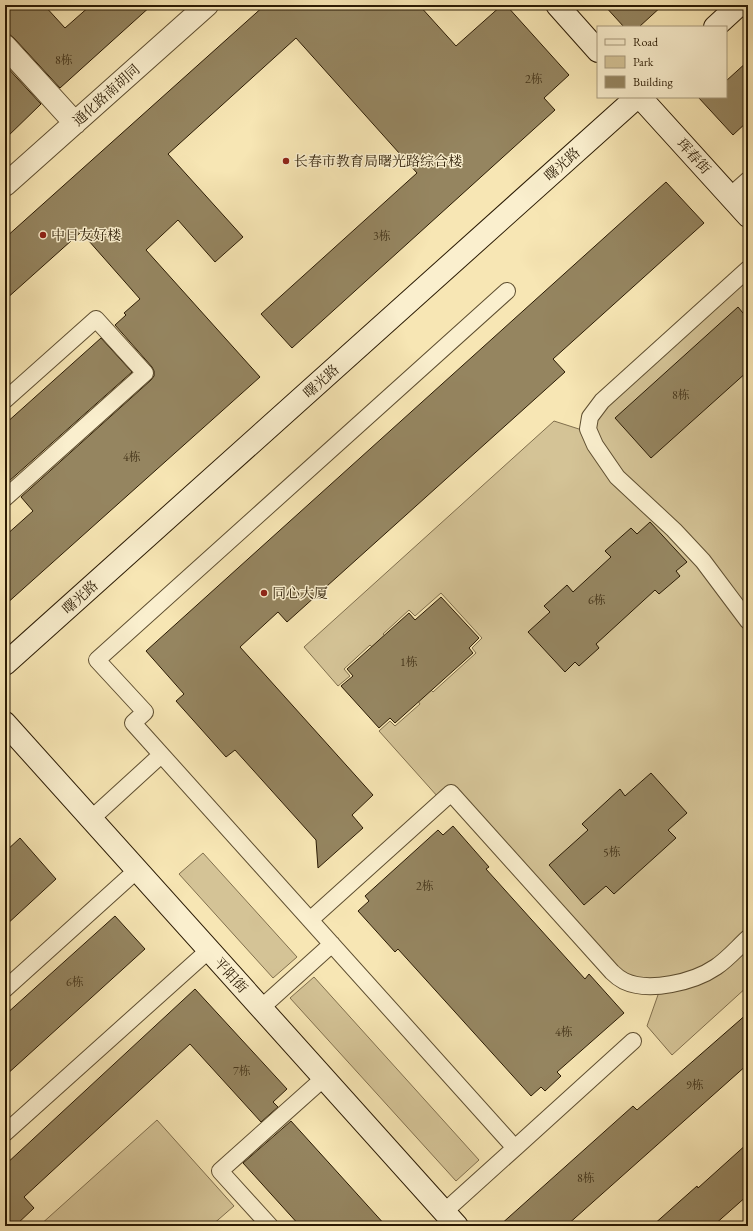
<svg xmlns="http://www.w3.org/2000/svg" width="753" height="1231" font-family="'EB Garamond','Noto Serif SC',serif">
  <rect width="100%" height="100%" fill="#f7e6b4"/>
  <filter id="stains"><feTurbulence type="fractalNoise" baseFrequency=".005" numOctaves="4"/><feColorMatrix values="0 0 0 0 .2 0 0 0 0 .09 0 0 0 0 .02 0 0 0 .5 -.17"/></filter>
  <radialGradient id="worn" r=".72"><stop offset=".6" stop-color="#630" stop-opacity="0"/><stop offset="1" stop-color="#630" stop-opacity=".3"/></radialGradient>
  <!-- green -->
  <path fill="#d4c396" stroke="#806f4d" d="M 748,277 L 748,611 L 622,474 L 594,428 L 595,419 L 606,404 Z
    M 554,421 L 582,430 L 715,587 L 748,632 L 748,929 C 737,939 724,954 711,962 C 702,968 691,971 680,974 C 654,981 639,983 616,967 L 452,785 L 438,797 L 379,731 L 390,721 L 395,726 L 420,704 L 416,698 L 428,687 L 433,692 L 476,653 L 472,648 L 482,638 L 441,593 L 415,616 L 409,610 L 383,634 L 389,640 L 376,651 L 370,645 L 344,669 L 350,676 L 338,686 L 304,647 Z
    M 203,853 L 297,957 L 273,978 L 179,874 Z
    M 748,946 L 748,986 L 672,1055 L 647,1026 L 659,992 Z
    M 314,977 L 479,1160 L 456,1181 L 290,998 Z
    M 157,1120 L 234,1206 L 211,1226 L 39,1226 Z"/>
  <!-- building -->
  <path fill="#958560" stroke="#2b1b04" d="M 5,5 L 44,5 L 65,28 L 91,5 L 152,5 L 60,88 L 14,38 L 9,34 L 5,34 Z
    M 265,5 L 419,5 L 456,46 L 502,5 L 506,5 L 569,75 L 544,98 L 555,110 L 292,348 L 261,314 L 417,173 L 296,38 L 168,154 L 243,237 L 215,262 L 178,220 L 146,250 L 260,377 L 5,605 L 5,536 L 33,511 L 21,497 L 151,380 L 154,376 L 154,371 L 152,367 L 115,325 L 126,315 L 124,313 L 140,299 L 81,232 L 5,300 L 5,238 Z
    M 604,5 L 663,5 L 639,27 L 624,27 Z
    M 748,61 L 748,121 L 733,135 L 698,97 L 726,97 L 726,81 Z
    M 5,65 L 41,104 L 5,139 Z
    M 666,182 L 704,223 L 553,359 L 565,372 L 287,622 L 278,612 L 240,647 L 373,795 L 352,815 L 363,828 L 318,868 L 316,840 L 235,750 L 226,757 L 176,701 L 184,694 L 146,651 Z
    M 738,307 L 748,319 L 748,371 L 651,458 L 615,418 Z
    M 101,338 L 132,372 L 8,482 L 5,479 L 5,424 Z
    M 650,522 L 687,562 L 676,571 L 680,576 L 659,594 L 655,590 L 596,644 L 599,648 L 579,666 L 575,662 L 565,672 L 528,632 L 550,612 L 544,606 L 567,585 L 573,592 L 611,557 L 605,551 L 631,528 L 637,534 Z
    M 441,597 L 479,638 L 469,648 L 473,653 L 395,723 L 390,718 L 379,728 L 341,686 L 353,676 L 347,669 L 409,613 L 415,620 Z
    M 651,773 L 687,813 L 668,830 L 676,838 L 614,894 L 606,886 L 584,905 L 549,865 L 588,830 L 582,824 L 620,789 L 625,796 Z
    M 453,826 L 489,867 L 486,869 L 585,979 L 589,974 L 624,1013 L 557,1072 L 561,1076 L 545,1091 L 541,1087 L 531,1096 L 398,949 L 395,952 L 358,911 L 369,901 L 365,896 L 438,830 L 443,835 Z
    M 20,838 L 56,879 L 5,926 L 5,852 Z
    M 115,916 L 145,949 L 5,1076 L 5,1015 Z
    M 195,989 L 287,1089 L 273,1102 L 278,1107 L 261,1122 L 190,1044 L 24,1197 L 34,1208 L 15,1226 L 5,1226 L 5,1165 Z
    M 748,1013 L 748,1064 L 566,1226 L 499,1226 L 633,1106 L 637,1110 Z
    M 291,1121 L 386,1226 L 300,1226 L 243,1163 Z
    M 748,1143 L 748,1195 L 713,1226 L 652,1226 L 697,1186 L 698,1188 Z"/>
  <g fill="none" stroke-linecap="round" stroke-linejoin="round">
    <defs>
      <path id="lane" d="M 730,196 L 748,180
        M 748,269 L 602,401 L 590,417 L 588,429 L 595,445 L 617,477 L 674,530 L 703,561 L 748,621
        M 5,400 L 96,319 L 145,373 L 5,498
        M 91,819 L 161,755
        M 310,920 L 451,793 L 612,972 C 615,975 620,979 624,981 C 649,993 694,982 716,967 C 728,959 738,947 748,938
        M 5,989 L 137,870
        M 261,1008 L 332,944
        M 5,1133 L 209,950
        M 515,1148 L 633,1041
        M 444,1212 L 515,1148 L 133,723 L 145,712 L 97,660 L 507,291
        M 270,1226 L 220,1171 L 324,1078"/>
      <path id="street" d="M 5,46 L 75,123
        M 5,185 L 207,5"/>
      <path id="secondary" d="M 557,5 L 598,51
        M 715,27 L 739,5
        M 640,97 L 748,216
        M 5,664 L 637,97
        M 5,723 L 457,1226"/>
    </defs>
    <!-- lane casing -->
    <use href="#lane" stroke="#5e4e30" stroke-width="18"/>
    <!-- street casing -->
    <use href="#street" stroke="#5e4e30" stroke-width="24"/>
    <!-- secondary casing -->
    <use href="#secondary" stroke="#2b1b04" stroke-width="24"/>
    <!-- lane -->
    <use href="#lane" stroke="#faefce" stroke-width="16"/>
    <!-- street -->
    <use href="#street" stroke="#faefce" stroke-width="22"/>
    <!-- secondary -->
    <use href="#secondary" stroke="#faefce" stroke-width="22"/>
  </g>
  <!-- markers -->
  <g fill="#8f2418" stroke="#faefce" stroke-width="1.5">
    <circle cx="286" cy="161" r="4"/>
    <circle cx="43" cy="235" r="4"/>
    <circle cx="264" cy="593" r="4"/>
  </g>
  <g text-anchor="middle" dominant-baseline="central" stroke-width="3" stroke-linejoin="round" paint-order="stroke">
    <!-- number labels -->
    <g font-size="12" fill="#46361b">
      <text x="64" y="60">8栋</text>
      <text x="534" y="79">2栋</text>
      <text x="382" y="236">3栋</text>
      <text x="681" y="395">8栋</text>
      <text x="132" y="457">4栋</text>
      <text x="597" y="600">6栋</text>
      <text x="409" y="662">1栋</text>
      <text x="612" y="852">5栋</text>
      <text x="425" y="886">2栋</text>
      <text x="75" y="982">6栋</text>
      <text x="564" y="1032">4栋</text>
      <text x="242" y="1071">7栋</text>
      <text x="695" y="1085">9栋</text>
      <text x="586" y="1178">8栋</text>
    </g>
    <!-- street labels -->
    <g font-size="14" fill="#2b1b04" stroke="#faefce">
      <text transform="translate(106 95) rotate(-42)">通化路南胡同</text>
      <text transform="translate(694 156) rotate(48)">珲春街</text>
      <text transform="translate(562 164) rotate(-42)">曙光路</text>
      <text transform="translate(321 381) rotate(-42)">曙光路</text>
      <text transform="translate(80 597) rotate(-42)">曙光路</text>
      <text transform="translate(231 975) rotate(48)">平阳街</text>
    </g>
    <!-- poi labels -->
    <g font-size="14" fill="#2b1b04" stroke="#faefce" text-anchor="start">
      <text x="294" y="161">长春市教育局曙光路综合楼</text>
      <text x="51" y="235">中日友好楼</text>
      <text x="272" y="593">同心大厦</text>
    </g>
  </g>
  <!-- margin -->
  <rect width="753" height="1231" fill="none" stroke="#f7e6b4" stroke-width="20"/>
  <rect x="6" y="6" width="741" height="1219" fill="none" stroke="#2b1b04" stroke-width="2"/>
  <rect x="10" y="10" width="733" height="1211" fill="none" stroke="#2b1b04"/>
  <!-- legend -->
  <rect x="597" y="26" width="130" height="72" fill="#faefce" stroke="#a79a7d"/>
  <rect x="605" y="39" width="20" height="6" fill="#faefce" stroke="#a79a7d"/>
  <text x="633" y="46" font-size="12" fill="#2b1b04">Road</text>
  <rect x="605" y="56" width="20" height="12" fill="#d4c396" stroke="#a79a7d"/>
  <text x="633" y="66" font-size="12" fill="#2b1b04">Park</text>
  <rect x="605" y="76" width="20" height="12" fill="#958560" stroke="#a79a7d"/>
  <text x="633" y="86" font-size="12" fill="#2b1b04">Building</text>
  <rect width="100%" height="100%" filter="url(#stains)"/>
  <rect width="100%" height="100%" fill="url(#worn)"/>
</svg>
